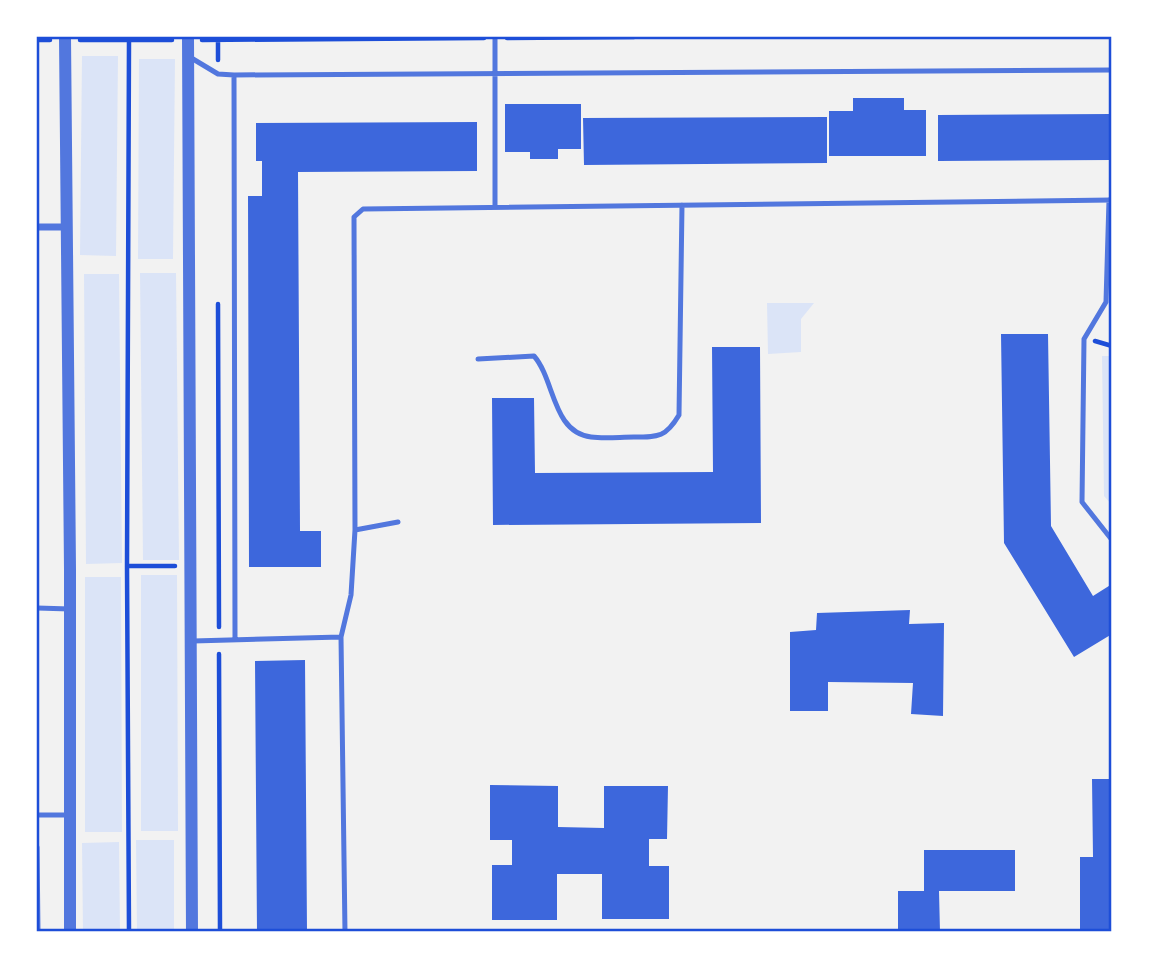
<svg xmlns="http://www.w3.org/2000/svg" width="1149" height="969" font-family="Barlow,sans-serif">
  <rect width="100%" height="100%" fill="#f2f2f2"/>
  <!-- green -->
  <path fill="#dbe4f7" d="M 82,56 L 118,56 L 116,256 L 80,255 Z
    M 139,59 L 175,59 L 173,259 L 138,259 Z
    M 140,273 L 176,273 L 179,560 L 143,560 Z
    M 84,274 L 119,274 L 122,563 L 86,564 Z
    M 767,303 L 814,303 L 801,319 L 801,352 L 768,354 Z
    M 1102,356 L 1112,356 L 1112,505 L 1104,496 Z
    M 141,575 L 177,575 L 178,831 L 141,831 Z
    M 85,577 L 121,577 L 122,832 L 85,832 Z
    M 136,840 L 174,840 L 174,932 L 137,932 Z
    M 119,842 L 120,932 L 83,932 L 82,843 Z"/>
  <!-- building -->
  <path fill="#3d67dc" d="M 853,98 L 904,98 L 904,110 L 926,110 L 926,156 L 829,156 L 829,111 L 853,111 Z
    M 505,104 L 581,104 L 581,149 L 558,149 L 558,159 L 530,159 L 530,152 L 505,152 Z
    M 1112,114 L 1112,160 L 938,161 L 938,115 Z
    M 827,117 L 827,163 L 584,165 L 583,118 Z
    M 477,122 L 477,171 L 298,172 L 300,531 L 321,531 L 321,567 L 249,567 L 248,196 L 262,196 L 262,161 L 256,161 L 256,123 Z
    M 1001,334 L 1048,334 L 1051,526 L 1093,596 L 1112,584 L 1112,634 L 1074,657 L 1004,543 Z
    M 712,347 L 760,347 L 761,523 L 493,525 L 492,398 L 534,398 L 535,473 L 713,472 Z
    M 910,610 L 909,624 L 944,623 L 943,716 L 911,714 L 913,683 L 828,682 L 828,711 L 790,711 L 790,632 L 816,630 L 817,613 Z
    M 305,660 L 307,932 L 257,932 L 255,661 Z
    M 1092,779 L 1112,779 L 1112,932 L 1080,932 L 1080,857 L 1093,857 Z
    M 490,785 L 558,786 L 558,827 L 604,828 L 604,786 L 668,786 L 667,839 L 649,839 L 649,866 L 669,866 L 669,919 L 602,919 L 602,874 L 557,874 L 557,920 L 492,920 L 492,865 L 512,865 L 512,840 L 490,840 Z
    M 924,850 L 1015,850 L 1015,891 L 939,891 L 940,932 L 898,932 L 898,891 L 924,891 Z"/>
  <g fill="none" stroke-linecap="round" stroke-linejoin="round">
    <!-- path -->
    <path stroke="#1d4ed8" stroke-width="4.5" d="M 507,38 L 634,37
      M 37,40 L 50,40
      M 80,40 L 172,40
      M 202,40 L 484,38
      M 218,40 L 218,60
      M 218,304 L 219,627
      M 1095,341 L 1112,346
      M 127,566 L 175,566
      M 219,654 L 220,932
      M 129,932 L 127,566 L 129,40"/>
    <!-- service -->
    <path stroke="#5277de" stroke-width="5" d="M 495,37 L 495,206
      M 188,56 L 218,74 L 234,75 L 235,640
      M 234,75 L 1112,70
      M 1109,200 L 1106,302 L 1084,339 L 1082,502 L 1112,540
      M 478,359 L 534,356 C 555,380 552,432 591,437 C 605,439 620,437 634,437 C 659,437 666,437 679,415 L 682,205
      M 355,530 L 354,217 L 363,209 L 1112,200
      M 37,608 L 70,609
      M 341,637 L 345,932
      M 193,641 L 341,637 L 351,595 L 355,530 L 398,522
      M 37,815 L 69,815
      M 37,847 L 38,932"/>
    <!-- minor -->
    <path stroke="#5277de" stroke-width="7" d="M 37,227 L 67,227"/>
    <!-- tertiary -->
    <path stroke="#5277de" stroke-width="12" d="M 65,37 L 70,569 L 70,932
      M 188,37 L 192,932"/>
  </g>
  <!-- border -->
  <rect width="1149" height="969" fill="none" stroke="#ffffff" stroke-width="77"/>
  <rect x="38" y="38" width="1072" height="892" fill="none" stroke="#1d4ed8" stroke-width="2.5"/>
</svg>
